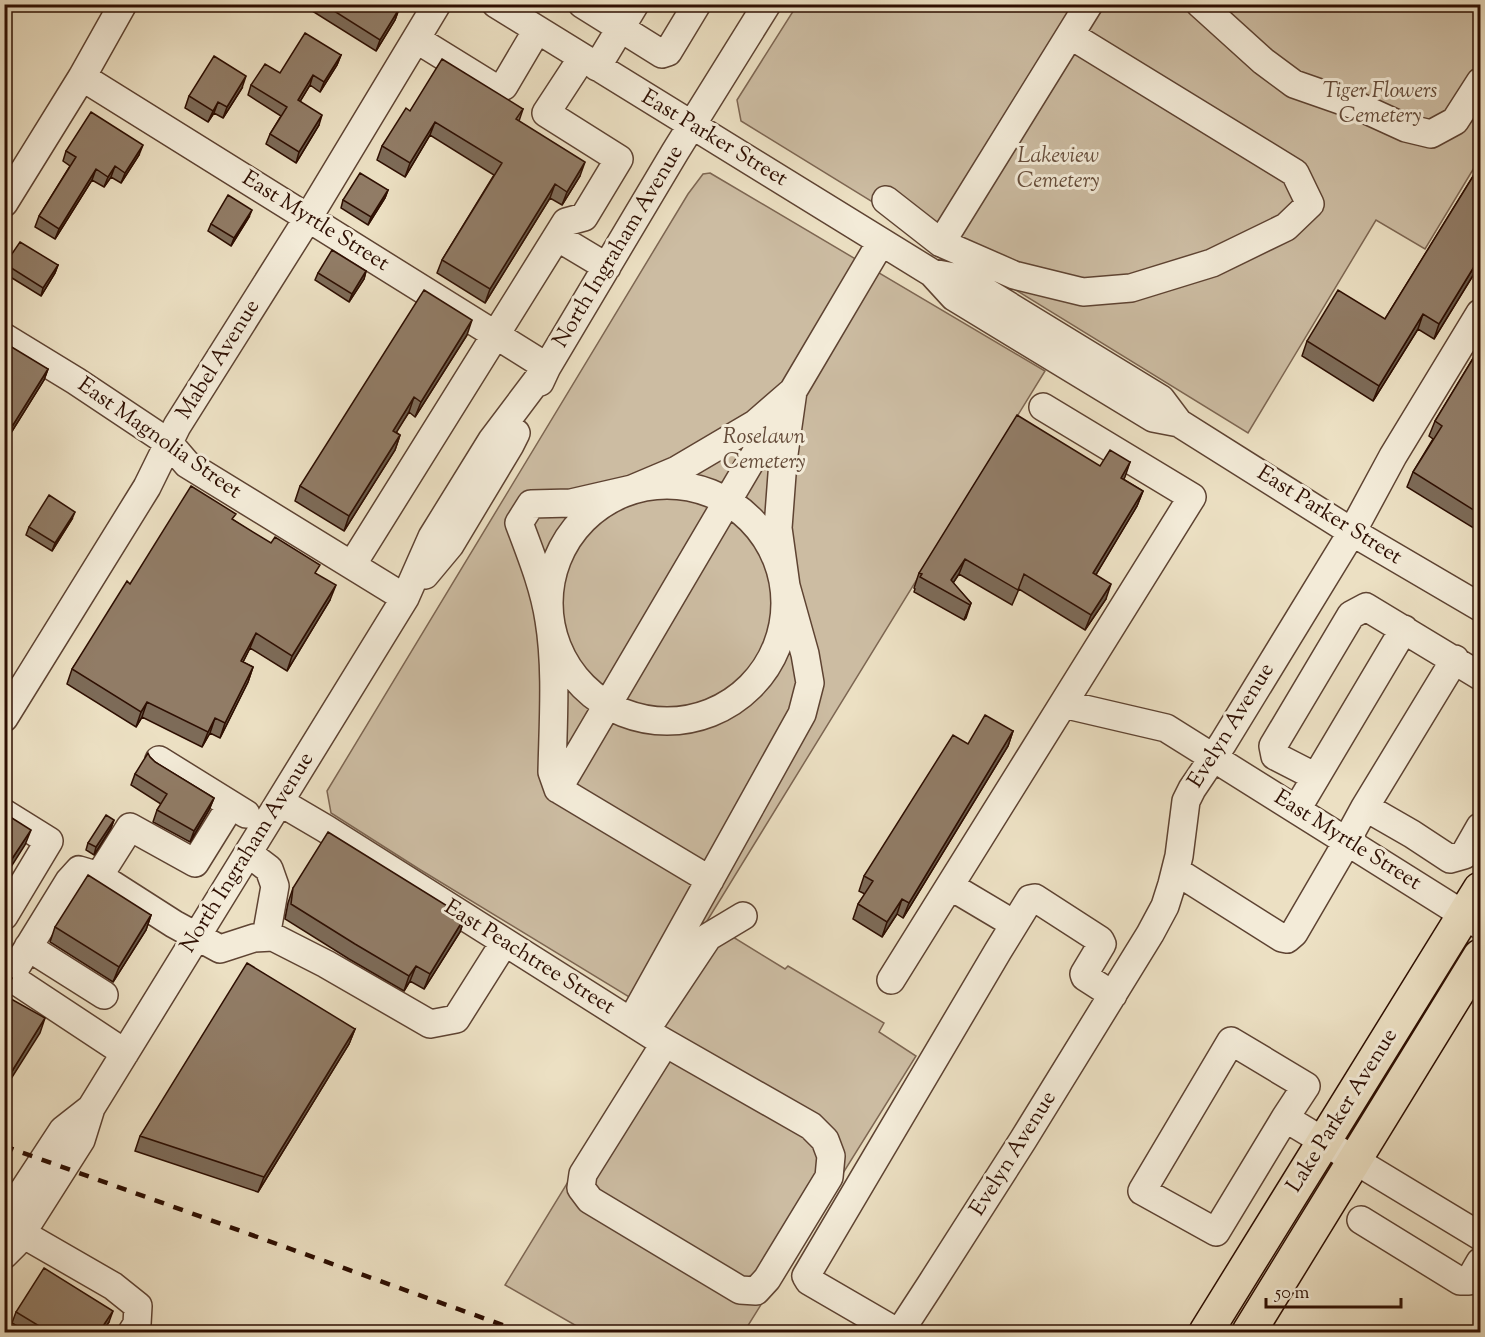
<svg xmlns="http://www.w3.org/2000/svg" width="1485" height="1337" font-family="'Sorts Mill Goudy',serif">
  <rect width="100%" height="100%" fill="#ece0c3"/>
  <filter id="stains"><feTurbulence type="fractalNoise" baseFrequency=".00333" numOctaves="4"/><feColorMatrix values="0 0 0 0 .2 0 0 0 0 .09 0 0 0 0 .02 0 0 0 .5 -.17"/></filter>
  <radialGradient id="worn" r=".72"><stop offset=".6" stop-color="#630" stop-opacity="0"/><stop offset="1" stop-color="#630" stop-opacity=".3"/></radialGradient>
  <!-- green -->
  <path fill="#ccbca2" stroke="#7d6652" stroke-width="1.5" d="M 797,5 L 1480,5 L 1480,158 L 1425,249 L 1376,220 L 1248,433 L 741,121 L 737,100 Z
    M 710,173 L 1045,371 L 707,921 L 785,969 L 788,966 L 884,1023 L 879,1032 L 916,1056 L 744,1332 L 587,1332 L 505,1285 L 667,1020 L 419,869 L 331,813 L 327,791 L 688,194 L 703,174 Z"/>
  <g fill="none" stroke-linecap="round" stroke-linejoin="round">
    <defs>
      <path id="minor" d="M 496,4 L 932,273 L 954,297 L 1153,418 L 1179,423
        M 582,4 L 662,54 L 668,52 L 697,4
        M 1200,4 L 1263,61 L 1294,84 L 1360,107 L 1406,128 L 1431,134 L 1455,121 L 1480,82
        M 416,39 L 492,86 L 504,86 L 537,30
        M 597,67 L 635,4
        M 82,77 L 547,367
        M 886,200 L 941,243 L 1014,275 L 1083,292 L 1131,288 L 1212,263 L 1286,227 L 1310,204 L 1295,173 L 1070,35
        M 4,203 L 82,77 L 123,4
        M 557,237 L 607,267
        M 941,243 L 1089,4
        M 932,273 L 965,279 L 1161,399 L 1179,423 L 1352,532 L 1480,607
        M 4,337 L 76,381 L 169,443 L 187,464 L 405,598
        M 540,382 L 547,367 L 675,152 L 767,4
        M 1043,407 L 1192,497 L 1063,704
        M549 603a118 118 0 1 1 236 0a118 118 0 1 1-236 0Z
        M 352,565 L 566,222 L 584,217 L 619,159 L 546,113 L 582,58
        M 425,575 L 450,545 L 510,445 L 516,433
        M 4,718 L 147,487 L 177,426 L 308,218 L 437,4
        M 159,760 L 246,814
        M 1316,777 L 1404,629
        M 558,789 L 781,410
        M 280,802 L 326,829 L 655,1037 L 811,1126 L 825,1140 L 831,1156 L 829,1177 L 767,1279 L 756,1291 L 740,1290 L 590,1200 L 581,1188 L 583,1174 L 665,1043
        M 231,805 L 195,863 L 130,827 L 99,876 L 174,924 L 220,949 L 254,938 L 273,937 L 326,964 L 430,1024 L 456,1019 L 504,943
        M 1365,807 L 1455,659
        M 1297,809 L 1316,777 L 1275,756 L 1273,746 L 1351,615 L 1366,607 L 1480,676
        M 4,813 L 49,841 L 4,916
        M 248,853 L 269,869 L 275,886 L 266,937
        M 1176,871 L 1282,938 L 1287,939 L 1294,933 L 1347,842 L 1353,829 L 1365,807 L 1412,834 L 1450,859 L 1464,855 L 1480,827
        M 710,880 L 558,789 L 552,772 C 553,724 557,668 549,620 C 544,587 531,555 519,523 L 531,504 L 571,503 L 632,489 L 677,470 L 755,424 L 793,391
        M 950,886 L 1014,924
        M 743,916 L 708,937 L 654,1018 L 636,1025 L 638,1009 L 802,714 L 810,683 L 805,654 L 786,586 L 778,528 L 783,461 L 793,391 L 881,242
        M 28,947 L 104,995
        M 4,973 L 125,1053
        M 10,977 L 69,881 L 79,870 L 99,876
        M 891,980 L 1063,704 L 1166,728 L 1480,925
        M 1113,995 L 1085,977 L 1084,974 L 1102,944 L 1100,940 L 1035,898 L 1030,899 L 998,951 L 806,1276 L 809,1281 L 895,1331 L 901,1330 L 931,1284 L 1023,1140 L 1150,934 L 1165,906 L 1172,884 L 1179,856 L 1186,801 L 1192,789 L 1223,743 L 1352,532 L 1393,456 L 1480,313
        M 1285,1118 L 1216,1232 L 1142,1191 L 1231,1041 L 1306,1086 L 1285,1118 L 1480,1236
        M 4,1220 L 63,1130 L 91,1108
        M 1361,1220 L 1460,1281 L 1469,1281 L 1480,1262
        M 21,1233 L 113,1286 L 138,1306 L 137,1324 L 132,1332
        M 4,1255 L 15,1244 L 81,1140 L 91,1108 L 405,598 L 432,537 L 492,440 L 547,367"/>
      <path id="major" d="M 1206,1332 L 1480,889
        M 1249,1332 L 1480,956"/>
    </defs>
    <!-- minor casing -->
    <use href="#minor" stroke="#5e4332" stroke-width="30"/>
    <!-- major casing -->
    <use href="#major" stroke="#2e0f02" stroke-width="36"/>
    <!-- minor -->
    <use href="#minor" stroke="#f3ebd8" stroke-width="27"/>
    <!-- major -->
    <use href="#major" stroke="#ece0c3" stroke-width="33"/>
    <!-- rail -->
    <path stroke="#2e0f02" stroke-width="4.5" stroke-dasharray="10 10" stroke-linecap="butt" d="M 4,1146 L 522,1332"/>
  </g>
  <!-- wall -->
  <path fill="#7d6b58" stroke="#2e0f02" stroke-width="1.5" d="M 301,4 L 392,4 L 399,9 L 395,20 L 376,51 Z
    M 341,55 L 337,65 L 320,92 L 310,85 L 300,101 L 319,125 L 296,163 L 266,144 L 270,134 L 281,116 L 248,95 L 251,85 L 280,73 Z
    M 242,88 L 223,118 L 214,113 L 208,122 L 185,108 L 189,96 Z
    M 523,109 L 519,121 L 580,176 L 562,205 L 550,198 L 485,303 L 437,273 L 442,260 L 494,175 L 430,135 L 405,177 L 377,160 L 382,146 L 410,111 Z
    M 66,151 L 139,155 L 121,183 L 111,177 L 104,187 L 92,180 L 55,239 L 35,227 L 39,216 L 70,166 L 63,161 Z
    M 1480,165 L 1480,264 L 1434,339 L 1418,329 L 1373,401 L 1302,356 L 1307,341 L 1385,319 Z
    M 388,190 L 385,198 L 368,225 L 341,208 L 343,200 Z
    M 249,217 L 231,246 L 208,231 L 211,224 Z
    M 5,264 L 58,265 L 55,273 L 41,296 L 4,273 Z
    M 366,271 L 364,279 L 349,302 L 315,280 L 318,273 Z
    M 467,335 L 415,417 L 409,412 L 396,432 L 400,435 L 395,450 L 344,531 L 295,501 L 300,486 Z
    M 1480,347 L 1480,532 L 1407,487 L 1413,472 L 1433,439 L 1429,436 L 1435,421 Z
    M 4,355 L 48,369 L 44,380 L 9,436 L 4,433 Z
    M 1130,462 L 1123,479 L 1143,491 L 1137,506 L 1096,574 L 1106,599 L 1085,630 L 1019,589 L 1012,605 L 959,574 L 953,583 L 971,603 L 964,620 L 914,592 L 915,589 L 914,588 L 919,573 L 1100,466 Z
    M 72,519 L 52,551 L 26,535 L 29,527 Z
    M 233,520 L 316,574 L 330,600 L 287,671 L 250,648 L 243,662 L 253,667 L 248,682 L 220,738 L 210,733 L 202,747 L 142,717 L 136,727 L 67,684 L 72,669 L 130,584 Z
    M 1013,731 L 1008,746 L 903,918 L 897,914 L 882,937 L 853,919 L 858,904 L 865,894 L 859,891 L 864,876 L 968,744 Z
    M 150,757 L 155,762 L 214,798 L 209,810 L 190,842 L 153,822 L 157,810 L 161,804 L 131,785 L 135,774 Z
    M 114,820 L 111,828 L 94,855 L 86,850 L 88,843 Z
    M 293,888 L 465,917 L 460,932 L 424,989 L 410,981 L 404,991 L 349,959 L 285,919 L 288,903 Z
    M 151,915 L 146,930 L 113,982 L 50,942 L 55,927 Z
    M 355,1029 L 349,1044 L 258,1192 L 135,1151 L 140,1136 Z
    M 16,1312 L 109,1322 L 102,1332 L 27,1332 L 12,1323 Z"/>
  <!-- shaded-wall -->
  <path fill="#665747" stroke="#2e0f02" stroke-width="1.5" d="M 399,9 L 395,20 L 376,51 L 380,40 Z
    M 341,55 L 337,65 L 320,92 L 324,82 Z
    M 313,75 L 310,85 L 295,110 L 298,100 Z
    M 246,76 L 242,88 L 223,118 L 227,107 Z
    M 218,102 L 214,113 L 208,122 L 213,111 Z
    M 322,115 L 319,125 L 296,163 L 299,152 Z
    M 435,122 L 430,135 L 405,177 L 410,163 Z
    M 143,145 L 139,155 L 121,183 L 125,173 Z
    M 585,162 L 580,176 L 562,205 L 567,192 Z
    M 115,166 L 111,177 L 104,187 L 108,177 Z
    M 96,169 L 92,180 L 55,239 L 59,229 Z
    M 555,184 L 550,198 L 485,303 L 490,289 Z
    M 388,190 L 385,198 L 368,225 L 371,217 Z
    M 252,210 L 249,217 L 231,246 L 234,238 Z
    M 1480,257 L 1480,264 L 1434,339 L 1439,324 Z
    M 58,265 L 55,273 L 41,296 L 43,288 Z
    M 366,271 L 364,279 L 349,302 L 352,294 Z
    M 1423,314 L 1418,329 L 1373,401 L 1379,386 Z
    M 472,320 L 467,335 L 415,417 L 421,402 Z
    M 48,369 L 44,380 L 9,436 L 13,425 Z
    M 414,397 L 409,412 L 388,446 L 393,431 Z
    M 400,435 L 395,450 L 344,531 L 349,516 Z
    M 1130,462 L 1125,477 L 1116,493 L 1121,478 Z
    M 1143,491 L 1137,506 L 1088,588 L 1093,573 Z
    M 75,512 L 72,519 L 52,551 L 55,543 Z
    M 965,559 L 959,574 L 947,592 L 951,580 Z
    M 1111,584 L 1106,599 L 1085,630 L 1091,615 Z
    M 336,585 L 330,600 L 287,671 L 292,656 Z
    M 971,603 L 966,618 L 964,620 L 970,605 Z
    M 256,633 L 250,648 L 236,676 L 241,661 Z
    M 253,667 L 248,682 L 220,738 L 225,723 Z
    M 147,702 L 142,717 L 136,727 L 141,712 Z
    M 215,718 L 210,733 L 202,747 L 208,732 Z
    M 1013,731 L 1008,746 L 903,918 L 909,903 Z
    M 214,798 L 209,810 L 190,842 L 194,831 Z
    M 114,820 L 111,828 L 94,855 L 96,847 Z
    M 31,830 L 25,845 L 4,878 L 4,871 Z
    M 902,899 L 897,914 L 882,937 L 887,922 Z
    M 151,915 L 146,930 L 113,982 L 119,967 Z
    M 465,917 L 460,932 L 424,989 L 430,974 Z
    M 416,966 L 410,981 L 404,991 L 409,976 Z
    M 12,978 L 6,993 L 4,996 L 4,989 Z
    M 45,1018 L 40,1033 L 4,1090 L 4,1084 Z
    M 355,1029 L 349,1044 L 258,1192 L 264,1177 Z
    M 113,1311 L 109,1322 L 102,1332 L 99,1332 Z"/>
  <!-- building -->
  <path fill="#917c66" stroke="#2e0f02" stroke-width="1.5" d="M 323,4 L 392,4 L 399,9 L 380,40 Z
    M 305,33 L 341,55 L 324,82 L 313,75 L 298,100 L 322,115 L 299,152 L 270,134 L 287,107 L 251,85 L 265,64 L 280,73 Z
    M 214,56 L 246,76 L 227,107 L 218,102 L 213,111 L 189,96 Z
    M 442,59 L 523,109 L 516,119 L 585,162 L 567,192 L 555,184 L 490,289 L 442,260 L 502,163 L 435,122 L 410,163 L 382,146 L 406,108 L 410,111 Z
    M 91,112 L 143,145 L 125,173 L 115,166 L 108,177 L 96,169 L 59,229 L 39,216 L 76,157 L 66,151 Z
    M 1480,165 L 1480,257 L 1439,324 L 1423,314 L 1379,386 L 1307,341 L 1338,290 L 1385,319 Z
    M 360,173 L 388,190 L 371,217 L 343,200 Z
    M 228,195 L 252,210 L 234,238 L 211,224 Z
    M 20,242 L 58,265 L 43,288 L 5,264 Z
    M 332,250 L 366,271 L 352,294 L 318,273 Z
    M 424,290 L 472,320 L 421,402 L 414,397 L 393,431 L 400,435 L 349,516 L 300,486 Z
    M 10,346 L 48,369 L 13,425 L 4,420 L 4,355 Z
    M 1480,347 L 1480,514 L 1413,472 L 1442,426 L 1435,421 Z
    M 1017,415 L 1100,466 L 1110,450 L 1130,462 L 1121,478 L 1143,491 L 1093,573 L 1111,584 L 1091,615 L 1024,574 L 1018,590 L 965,559 L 951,580 L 971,603 L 970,605 L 920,577 L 922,574 L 919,573 Z
    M 191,486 L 236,514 L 232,519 L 271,543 L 275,537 L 320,565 L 315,573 L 336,585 L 292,656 L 256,633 L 241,661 L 253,667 L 225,723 L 215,718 L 208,732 L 147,702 L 141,712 L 72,669 L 127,581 L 130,584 Z
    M 49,495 L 75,512 L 55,543 L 29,527 Z
    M 985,715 L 1013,731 L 909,903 L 902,899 L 887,922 L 858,904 L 873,881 L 864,876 L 953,735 L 968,744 Z
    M 148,753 L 150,757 L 155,762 L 214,798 L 194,831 L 157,810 L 167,794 L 135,774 Z
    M 4,813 L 31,830 L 4,871 Z
    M 106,815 L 114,820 L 96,847 L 88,843 Z
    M 328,832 L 465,917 L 430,974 L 416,966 L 409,976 L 355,944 L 291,904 L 293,888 Z
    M 88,875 L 151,915 L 119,967 L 55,927 Z
    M 247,963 L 355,1029 L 264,1177 L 140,1136 Z
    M 4,974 L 12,978 L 4,989 Z
    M 4,995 L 45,1018 L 4,1084 Z
    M 44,1268 L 113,1311 L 99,1332 L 49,1332 L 16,1312 Z"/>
  <g text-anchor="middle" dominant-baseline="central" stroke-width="6" stroke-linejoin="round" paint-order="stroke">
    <!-- park labels -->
    <g font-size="22" font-style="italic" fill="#654c3a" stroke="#f3ebd8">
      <text x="1380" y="92">Tiger Flowers<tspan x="1380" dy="25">Cemetery</tspan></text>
      <text x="1058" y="157">Lakeview<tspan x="1058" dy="25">Cemetery</tspan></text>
      <text x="764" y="438">Roselawn<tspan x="764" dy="25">Cemetery</tspan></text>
    </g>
    <!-- street labels -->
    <g font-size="22" fill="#2e0f02" stroke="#f3ebd8">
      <text transform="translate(714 139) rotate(31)">East Parker Street</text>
      <text transform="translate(315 222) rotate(32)">East Myrtle Street</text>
      <text transform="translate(619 247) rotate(-59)">North Ingraham Avenue</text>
      <text transform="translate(219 360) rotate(-58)">Mabel Avenue</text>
      <text transform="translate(159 439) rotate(35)">East Magnolia Street</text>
      <text transform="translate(1329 516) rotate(32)">East Parker Street</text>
      <text transform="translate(1232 726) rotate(-58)">Evelyn Avenue</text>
      <text transform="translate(1347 841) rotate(32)">East Myrtle Street</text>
      <text transform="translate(248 853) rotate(-58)">North Ingraham Avenue</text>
      <text transform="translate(529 958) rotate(32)">East Peachtree Street</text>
      <text transform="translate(1343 1111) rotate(-58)">Lake Parker Avenue</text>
      <text transform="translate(1014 1154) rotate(-58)">Evelyn Avenue</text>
    </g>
  </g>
  <!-- margin -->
  <rect width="1485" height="1337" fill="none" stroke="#ece0c3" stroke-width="24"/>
  <rect x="6" y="6" width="1473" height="1325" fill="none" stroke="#2e0f02" stroke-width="3"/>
  <rect x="12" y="12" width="1461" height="1313" fill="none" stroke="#2e0f02" stroke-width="1.5"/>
  <!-- scale -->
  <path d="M1266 1298v9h135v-9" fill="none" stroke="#2e0f02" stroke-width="3"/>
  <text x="1275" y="1298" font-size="18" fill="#2e0f02" stroke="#f3ebd8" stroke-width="4.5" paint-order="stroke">50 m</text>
  <rect width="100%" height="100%" filter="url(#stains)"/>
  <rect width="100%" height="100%" fill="url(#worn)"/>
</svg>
